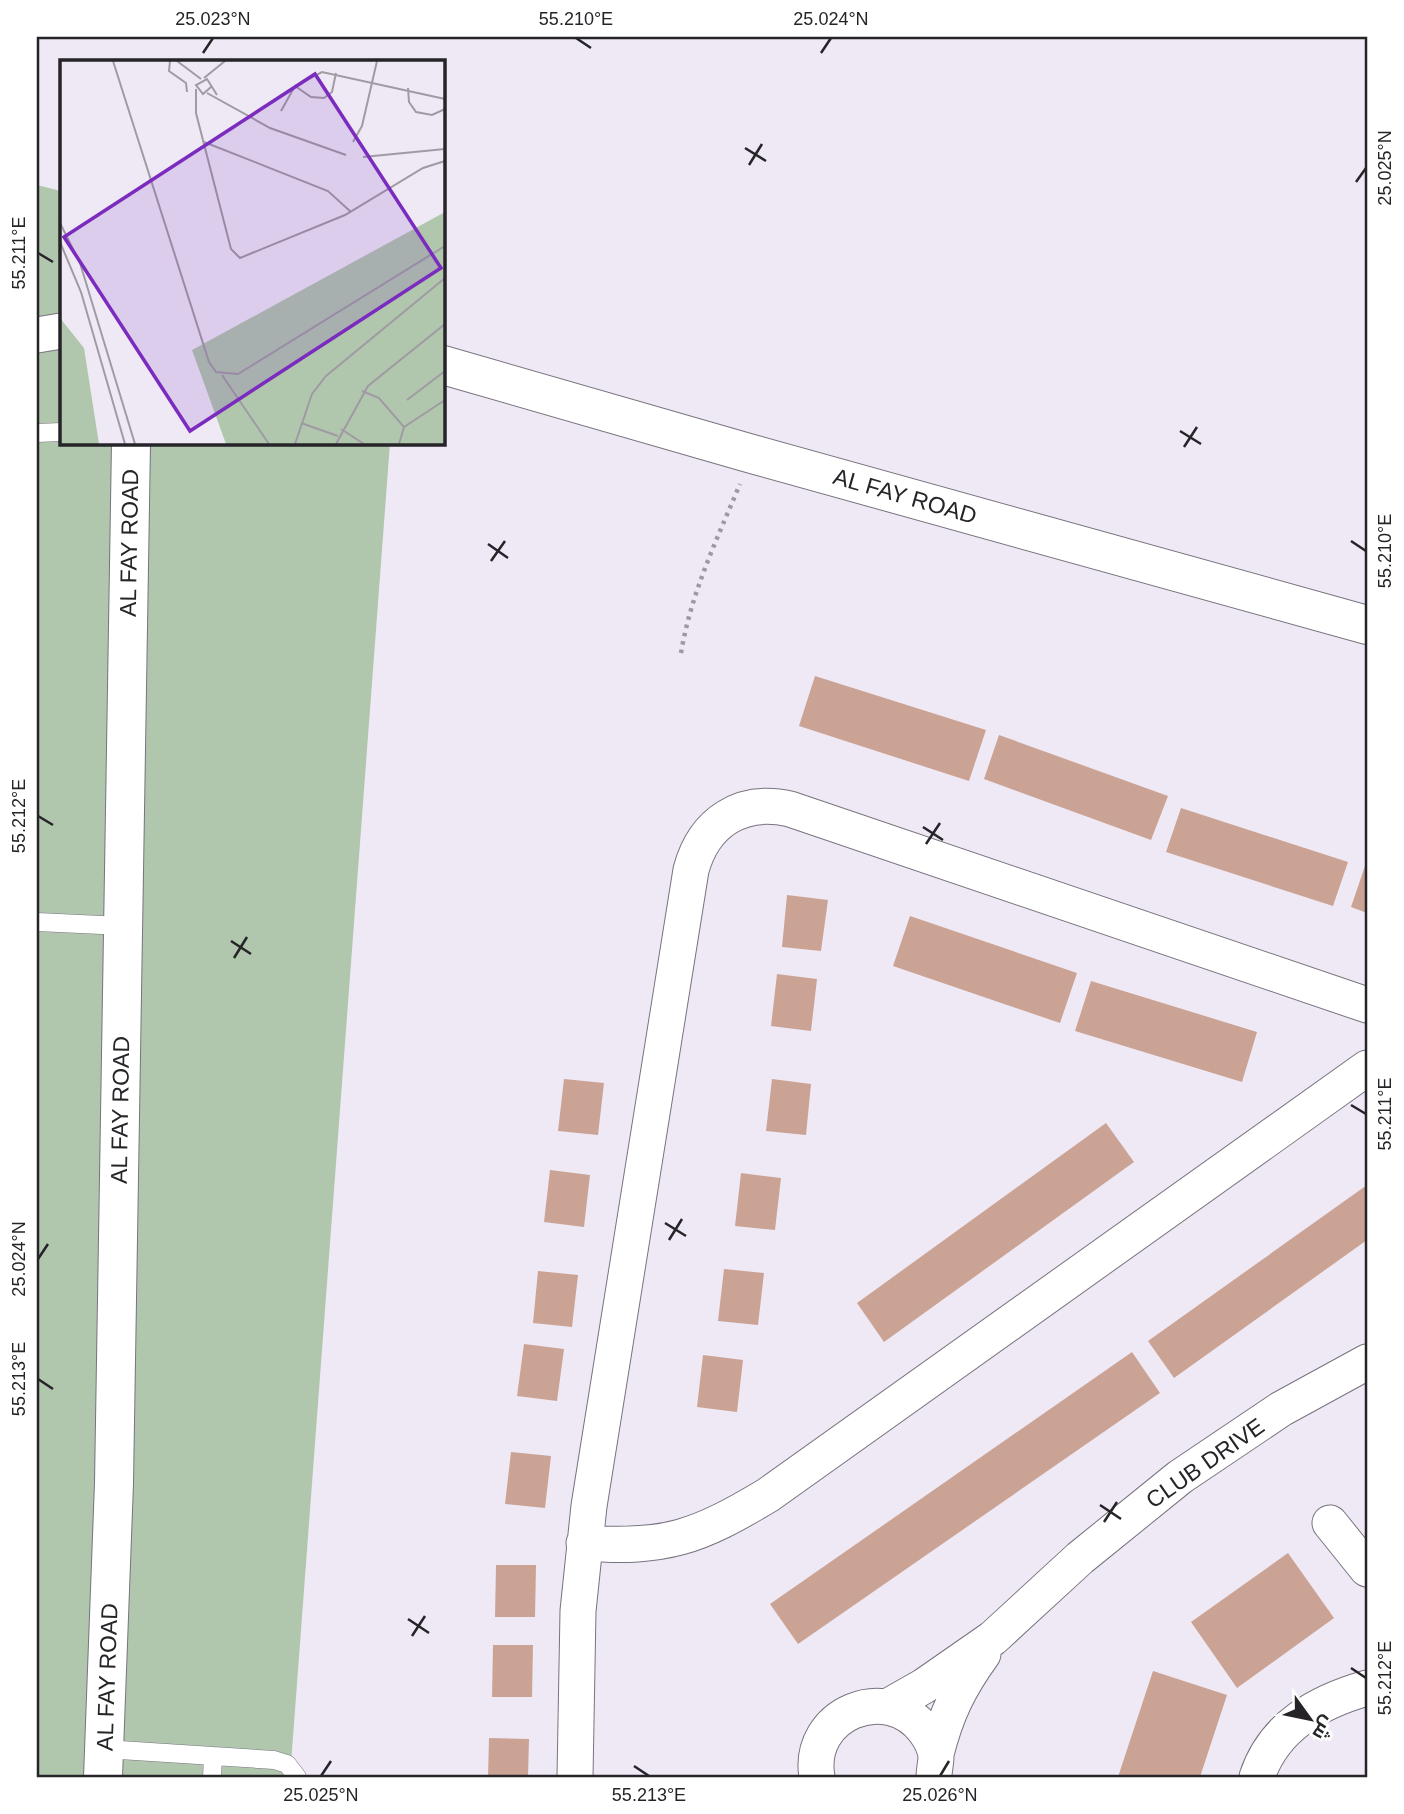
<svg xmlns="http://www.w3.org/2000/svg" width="1404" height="1814" font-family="Arial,Cairo,sans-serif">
  <rect width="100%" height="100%" fill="#efe9f5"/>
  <!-- green -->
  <path fill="#b1c7ad" d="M 37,185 L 61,191 L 61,443 L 390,443 L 290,1777 L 37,1777 Z"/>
  <!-- building -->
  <path fill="#cba394" d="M 815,676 L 986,730 L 969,781 L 799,726 Z
    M 999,735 L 1168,796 L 1151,840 L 984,779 Z
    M 1181,808 L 1348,862 L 1333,906 L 1166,852 Z
    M 1365,866 L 1367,867 L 1367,913 L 1351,907 Z
    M 787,895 L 828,900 L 821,951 L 782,947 Z
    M 910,916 L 1077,973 L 1060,1023 L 893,966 Z
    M 777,974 L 817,979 L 811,1031 L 771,1026 Z
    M 1091,981 L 1257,1032 L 1242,1082 L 1075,1031 Z
    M 564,1079 L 604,1083 L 598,1135 L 558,1131 Z
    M 772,1079 L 811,1084 L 806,1135 L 766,1131 Z
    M 1106,1123 L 1134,1162 L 884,1342 L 857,1303 Z
    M 550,1170 L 590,1175 L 584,1227 L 544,1222 Z
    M 741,1173 L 781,1178 L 775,1230 L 735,1226 Z
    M 1367,1185 L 1367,1240 L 1174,1378 L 1148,1341 Z
    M 724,1269 L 764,1273 L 758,1325 L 718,1321 Z
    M 538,1271 L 578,1275 L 572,1327 L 533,1323 Z
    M 524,1344 L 564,1349 L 557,1401 L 517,1396 Z
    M 1132,1352 L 1160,1393 L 798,1644 L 770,1604 Z
    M 703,1355 L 743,1360 L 737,1412 L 697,1407 Z
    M 511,1452 L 551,1456 L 545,1508 L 505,1504 Z
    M 1288,1553 L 1334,1618 L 1237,1688 L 1191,1622 Z
    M 496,1565 L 536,1565 L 535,1617 L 495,1617 Z
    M 493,1645 L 533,1645 L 532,1697 L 492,1697 Z
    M 1153,1671 L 1227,1695 L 1200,1777 L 1118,1777 Z
    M 489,1738 L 529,1739 L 528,1777 L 488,1777 Z"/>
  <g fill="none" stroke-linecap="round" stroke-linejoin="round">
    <defs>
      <path id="service" d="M 37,433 L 61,432
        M 37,922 L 123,926
        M 104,1749 L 274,1760 L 287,1764 L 297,1777
        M 212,1777 L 213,1756"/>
      <path id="minor" d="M 37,335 L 61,331
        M 1330,1523 L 1367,1569
        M 584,1543 C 666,1549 698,1537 768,1495 L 1367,1068
        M 887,1707 L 924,1686 L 993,1638 L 1080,1558 L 1180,1477 L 1281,1409 L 1367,1362
        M 936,1754 C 946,1714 959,1687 983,1654
        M 575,1777 L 578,1611 L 589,1506 L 691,870 C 704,822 741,798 790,809 L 1367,1005
        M 817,1777 C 806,1714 887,1680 925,1731 C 930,1738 935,1747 936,1756 C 936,1763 934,1770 934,1777
        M 1257,1777 C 1274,1726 1318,1702 1367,1688"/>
      <path id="tertiary" d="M 443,365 L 752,454 L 1367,625
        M 103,1777 L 114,1483 L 131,443"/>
    </defs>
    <!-- service casing -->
    <use href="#service" stroke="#78737e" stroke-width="19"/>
    <!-- minor casing -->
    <use href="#minor" stroke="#78737e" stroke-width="37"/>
    <!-- tertiary casing -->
    <use href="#tertiary" stroke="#78737e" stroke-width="40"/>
    <!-- path -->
    <path stroke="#9d98a1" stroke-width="4.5" stroke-dasharray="3.5 5" stroke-linecap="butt" d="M 681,653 C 691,593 717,539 740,484"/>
    <!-- service -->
    <use href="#service" stroke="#fff" stroke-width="18"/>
    <!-- minor -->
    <use href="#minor" stroke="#fff" stroke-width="35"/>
    <!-- tertiary -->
    <use href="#tertiary" stroke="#fff" stroke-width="38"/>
  </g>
  <!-- ticks -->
  <path fill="none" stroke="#262428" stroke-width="2.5" d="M 576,38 L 591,48M 203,53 L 213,38M 821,53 L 831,38M 745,148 L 766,161M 749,165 L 762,144M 1356,182 L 1366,168M 38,253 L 53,262M 1180,431 L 1201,444M 1184,447 L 1197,427M 1351,541 L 1366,551M 488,544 L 508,558M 491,561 L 505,541M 38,816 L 53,825M 923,827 L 943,840M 926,844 L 940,823M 231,941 L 251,954M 234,958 L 247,937M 1351,1105 L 1366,1114M 665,1223 L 686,1236M 669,1240 L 682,1219M 38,1259 L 48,1244M 38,1379 L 53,1389M 1100,1505 L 1121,1519M 1104,1522 L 1117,1502M 408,1619 L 429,1633M 412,1636 L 425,1616M 1351,1668 L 1366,1678M 634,1766 L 649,1776M 321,1776 L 331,1761M 940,1776 L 949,1761"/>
  <g text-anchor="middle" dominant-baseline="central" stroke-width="6" stroke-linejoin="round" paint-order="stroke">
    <!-- street labels -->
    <g font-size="23" fill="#262428" stroke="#fff">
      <text transform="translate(905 496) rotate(16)">AL FAY ROAD</text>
      <text transform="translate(129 543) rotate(-89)">AL FAY ROAD</text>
      <text transform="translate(120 1110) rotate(-89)">AL FAY ROAD</text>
      <text transform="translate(1205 1463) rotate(-35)">CLUB DRIVE</text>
      <text transform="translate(107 1677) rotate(-88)">AL FAY ROAD</text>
    </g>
  </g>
  <!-- overview -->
  <g transform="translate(60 60)">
    <rect width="385" height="385" fill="#efe9f5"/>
    <path d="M 385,152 L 385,384 L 166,384 L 132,290 ZM 0,258 L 24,288 L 39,384 L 0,384 Z" fill="#b1c7ad"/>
    <path fill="none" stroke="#9f9aa3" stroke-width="2" d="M 53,1 L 149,302 L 156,312 L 178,314 L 385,186M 110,1 L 109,11 L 126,23 L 127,32M 117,1 L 141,19M 144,18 L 165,1M 235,26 L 251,37 L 264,38 L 272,32 L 276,13M 151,27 L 143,34 L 136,25 L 147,19 L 157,35M 348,28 L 349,42 L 356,52 L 372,55 L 385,49M 136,29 L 136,53 L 171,189 L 180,198 L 285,155 L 363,108 L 385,101M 147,33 L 210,68 L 286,95M 221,51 L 235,26 L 262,12 L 385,39M 144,82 L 268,131 L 291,152M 293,82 L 302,66 L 317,1M 303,97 L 385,89M 0,163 L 20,203 L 75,384M 0,182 L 21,232 L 65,384M 162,315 L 209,384M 302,331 L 319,338 L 344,367 L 339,384M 347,340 L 385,311M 241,363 L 278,376M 344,367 L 385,340M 281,369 L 304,384M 235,384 L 252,334 L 266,316 L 385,218M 276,384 L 308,326 L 385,264"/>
    <path fill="#7b2cbf" fill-opacity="0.15" stroke="#7b2cbf" stroke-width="3.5" d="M 255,14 L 381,208 L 130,371 L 4,177 Z"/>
    <rect width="385" height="385" fill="none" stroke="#262428" stroke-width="3.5"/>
  </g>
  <!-- border -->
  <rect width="1404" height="1814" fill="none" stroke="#ffffff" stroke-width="77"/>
  <!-- north arrow -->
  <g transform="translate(1310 1719) rotate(123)" stroke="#ffffff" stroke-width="5" paint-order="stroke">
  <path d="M0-5L12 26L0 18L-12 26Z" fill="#262428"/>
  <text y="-10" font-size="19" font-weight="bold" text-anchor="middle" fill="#262428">ش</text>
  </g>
  <rect x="38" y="38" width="1328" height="1738" fill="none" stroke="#262428" stroke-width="2.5"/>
  <g font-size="18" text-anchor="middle" fill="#262428">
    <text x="213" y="25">25.023°N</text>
    <text x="576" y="25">55.210°E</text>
    <text x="831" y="25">25.024°N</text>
    <text transform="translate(1385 168) rotate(-90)" y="6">25.025°N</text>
    <text transform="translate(19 253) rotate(-90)" y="6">55.211°E</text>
    <text transform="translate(1385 551) rotate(-90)" y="6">55.210°E</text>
    <text transform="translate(19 816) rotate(-90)" y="6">55.212°E</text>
    <text transform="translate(1385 1114) rotate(-90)" y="6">55.211°E</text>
    <text transform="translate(19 1259) rotate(-90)" y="6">25.024°N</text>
    <text transform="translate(19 1379) rotate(-90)" y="6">55.213°E</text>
    <text transform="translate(1385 1678) rotate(-90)" y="6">55.212°E</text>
    <text x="321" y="1801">25.025°N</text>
    <text x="649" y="1801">55.213°E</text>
    <text x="940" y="1801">25.026°N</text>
  </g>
</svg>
